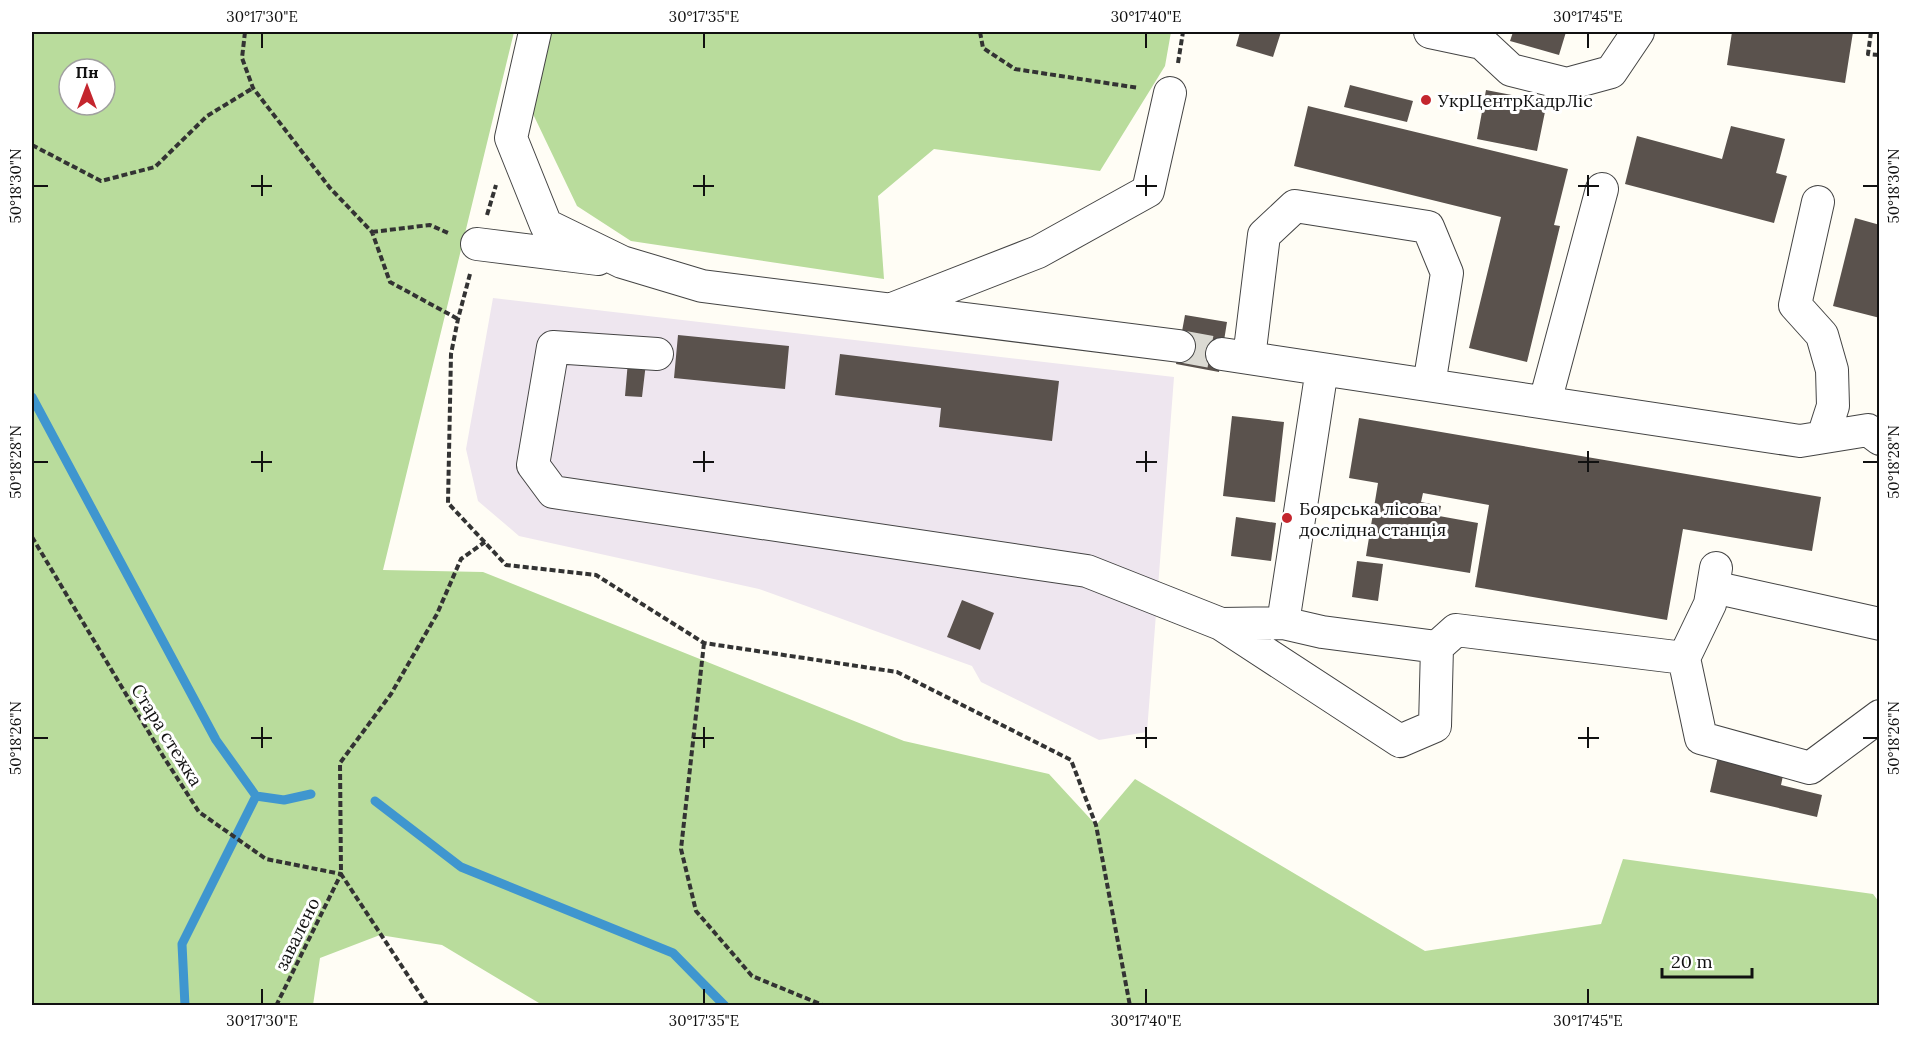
<svg xmlns="http://www.w3.org/2000/svg" width="1911" height="1037" font-family="Lora,serif">
  <rect width="100%" height="100%" fill="#fffdf5"/>
  <!-- industrial -->
  <path fill="#eee6ef" d="M 493,298 L 1174,377 L 1147,732 L 1099,740 L 981,682 L 972,666 L 759,589 L 519,536 L 478,501 L 466,449 Z"/>
  <!-- forest -->
  <path fill="#b9dc9c" fill-rule="evenodd" d="M 32,32 L 514,32 L 383,570 L 483,572 L 904,741 L 1049,774 L 1096,825 L 1135,779 L 1425,951 L 1601,924 L 1623,859 L 1873,894 L 1879,902 L 1879,1005 L 544,1006 L 442,945 L 380,935 L 320,958 L 313,1005 L 32,1005 ZM 69,69 L 105,69 L 105,105 L 69,105 Z
    M 551,32 L 1171,32 L 1165,66 L 1100,171 L 934,149 L 878,196 L 884,279 L 631,241 L 577,206 L 533,114 Z"/>
  <g fill="none" stroke-linecap="round" stroke-linejoin="round">
    <!-- stream -->
    <path stroke="#3f96cf" stroke-width="9" d="M 32,397 L 216,740 L 256,796 L 284,800 L 311,794
      M 375,801 L 461,867 L 673,953 L 725,1006
      M 185,1006 L 182,944 L 256,796"/>
  </g>
  <!-- building -->
  <path fill="#5a524d" d="M 1240,32 L 1281,32 L 1273,57 L 1236,46 Z
    M 1513,32 L 1566,32 L 1559,55 L 1510,41 Z
    M 1732,32 L 1853,32 L 1845,83 L 1727,65 Z
    M 1350,85 L 1413,101 L 1407,122 L 1344,107 Z
    M 1486,90 L 1547,102 L 1537,151 L 1477,139 Z
    M 1308,106 L 1568,169 L 1554,225 L 1560,226 L 1527,362 L 1469,348 L 1501,217 L 1294,166 Z
    M 1731,126 L 1785,139 L 1776,173 L 1787,176 L 1774,223 L 1625,184 L 1637,136 L 1722,159 Z
    M 1855,218 L 1880,225 L 1880,318 L 1833,306 Z
    M 1185,315 L 1227,322 L 1219,372 L 1176,364 Z
    M 678,335 L 789,346 L 785,389 L 674,378 Z
    M 840,354 L 1059,381 L 1052,441 L 939,427 L 941,408 L 835,395 Z
    M 628,361 L 646,363 L 642,397 L 625,396 Z
    M 1232,416 L 1284,422 L 1275,502 L 1223,496 Z
    M 1359,418 L 1821,497 L 1812,551 L 1683,529 L 1667,620 L 1475,587 L 1489,505 L 1423,493 L 1421,502 L 1441,506 L 1439,516 L 1478,523 L 1470,573 L 1366,556 L 1378,483 L 1349,478 Z
    M 1236,517 L 1276,523 L 1271,561 L 1231,556 Z
    M 1357,561 L 1383,564 L 1378,601 L 1352,597 Z
    M 962,600 L 994,613 L 980,650 L 947,637 Z
    M 1718,756 L 1784,771 L 1781,785 L 1822,795 L 1817,817 L 1710,792 Z"/>
  <g fill="none" stroke-linecap="round" stroke-linejoin="round">
    <!-- minor-tunnel -->
    <path stroke="#dbdad3" stroke-width="32" stroke-dasharray="32 16" stroke-linecap="butt" d="M 1179,346 L 1222,354"/>
    <defs>
      <path id="minor" d="M 535,32 L 511,138 L 546,225 L 622,262 L 702,286 L 1179,346
        M 1430,32 L 1482,43 L 1511,70 L 1567,84 L 1611,72 L 1638,32
        M 1818,202 L 1795,305 L 1822,335 L 1832,370 L 1833,406 L 1823,437
        M 477,244 L 598,259
        M 892,309 L 1038,252 L 1148,191 L 1170,93
        M 657,354 L 553,347 L 533,465 L 553,492 L 1087,571 L 1221,624 L 1283,623 L 1322,369
        M 1222,354 L 1800,441 L 1868,430 L 1880,439
        M 1249,358 L 1264,235 L 1295,206 L 1428,227 L 1447,273 L 1429,385
        M 1545,402 L 1602,189
        M 1713,587 L 1880,624
        M 1283,623 L 1322,632 L 1437,647 L 1456,630 L 1684,658 L 1701,738 L 1810,768 L 1880,716
        M 1221,624 L 1400,741 L 1435,726 L 1437,647
        M 1684,658 L 1710,604 L 1716,568"/>
    </defs>
    <!-- minor casing -->
    <use href="#minor" stroke="#444" stroke-width="34"/>
    <!-- path -->
    <path stroke="#333" stroke-width="4" stroke-dasharray="6 3" stroke-linecap="butt" d="M 245,32 L 242,58 L 253,88 L 330,188 L 372,232 L 390,282 L 458,319
      M 980,32 L 983,48 L 1015,69 L 1139,88
      M 1871,32 L 1868,54 L 1880,55
      M 1178,63 L 1183,32
      M 32,145 L 101,181 L 155,167 L 207,116 L 253,88
      M 487,215 L 496,185
      M 372,232 L 430,225 L 448,233
      M 470,274 L 458,319 L 451,354 L 448,503 L 506,565 L 596,575 L 704,643 L 897,672 L 1071,760 L 1096,825 L 1130,1006
      M 32,537 L 163,756 L 199,812 L 266,859 L 341,874 L 276,1006
      M 704,643 L 681,849 L 696,911 L 752,976 L 825,1006
      M 428,1006 L 341,874 L 340,763 L 391,694 L 437,614 L 461,559 L 485,542"/>
    <!-- minor -->
    <use href="#minor" stroke="#fff" stroke-width="32"/>
  </g>
  <!-- ticks -->
  <path fill="none" stroke="#111" stroke-width="2" d="M 262,33 L 262,48M 704,33 L 704,48M 1146,33 L 1146,48M 1588,33 L 1588,48M 262,175 L 262,196M 704,175 L 704,196M 1146,175 L 1146,196M 1588,175 L 1588,196M 33,186 L 48,186M 251,186 L 272,186M 693,186 L 714,186M 1136,186 L 1157,186M 1578,186 L 1599,186M 1863,186 L 1878,186M 262,451 L 262,472M 704,451 L 704,472M 1146,451 L 1146,472M 1588,451 L 1588,472M 33,462 L 48,462M 251,462 L 272,462M 693,462 L 714,462M 1136,462 L 1157,462M 1578,462 L 1599,462M 1863,462 L 1878,462M 262,727 L 262,748M 704,727 L 704,748M 1146,727 L 1146,748M 1588,727 L 1588,748M 33,738 L 48,738M 251,738 L 272,738M 693,738 L 714,738M 1136,738 L 1157,738M 1578,738 L 1599,738M 1863,738 L 1878,738M 262,989 L 262,1004M 704,989 L 704,1004M 1146,989 L 1146,1004M 1588,989 L 1588,1004"/>
  <!-- markers -->
  <g fill="#c4262e" stroke="#fff" stroke-width="2">
    <circle cx="1426" cy="100" r="6"/>
    <circle cx="1287" cy="518" r="6"/>
  </g>
  <g text-anchor="middle" dominant-baseline="central" stroke-width="6" stroke-linejoin="round" paint-order="stroke">
    <!-- poi labels -->
    <g font-size="18" fill="#111" stroke="#fff" text-anchor="start">
      <text x="1438" y="100">УкрЦентрКадрЛіс</text>
      <text x="1299" y="508">Боярська лісова<tspan x="1299" dy="21">дослідна станція</tspan></text>
    </g>
    <!-- street labels -->
    <g font-size="18" fill="#111" stroke="#fff">
      <text transform="translate(167 735) rotate(58)">Стара стежка</text>
      <text transform="translate(297 934) rotate(-64)">завалено</text>
    </g>
  </g>
  <!-- border -->
  <rect width="1911" height="1037" fill="none" stroke="#ffffff" stroke-width="66"/>
  <!-- north arrow -->
  <g transform="translate(87 87)"><circle r="28" fill="#ffffff" stroke="#a0a0a0" stroke-width="1.5"/>
  <path d="M0-4.5L10 22L0 15L-10 22Z" fill="#c4262e"/>
  <text y="-9" font-size="16" font-weight="bold" text-anchor="middle" fill="#111111">Пн</text>
  </g>
  <!-- scale -->
  <path d="M1662 968v9h90v-9" fill="none" stroke="#111111" stroke-width="3"/>
  <text x="1671" y="968" font-size="18" fill="#111111" stroke="#ffffff" stroke-width="4.5" paint-order="stroke">20 m</text>
  <rect x="33" y="33" width="1845" height="971" fill="none" stroke="#111" stroke-width="2"/>
  <g font-size="15" text-anchor="middle" fill="#111">
    <text x="262" y="22">30°17'30"E</text>
    <text x="704" y="22">30°17'35"E</text>
    <text x="1146" y="22">30°17'40"E</text>
    <text x="1588" y="22">30°17'45"E</text>
    <text transform="translate(16 186) rotate(-90)" y="5">50°18'30"N</text>
    <text transform="translate(1894 186) rotate(-90)" y="5">50°18'30"N</text>
    <text transform="translate(16 462) rotate(-90)" y="5">50°18'28"N</text>
    <text transform="translate(1894 462) rotate(-90)" y="5">50°18'28"N</text>
    <text transform="translate(16 738) rotate(-90)" y="5">50°18'26"N</text>
    <text transform="translate(1894 738) rotate(-90)" y="5">50°18'26"N</text>
    <text x="262" y="1026">30°17'30"E</text>
    <text x="704" y="1026">30°17'35"E</text>
    <text x="1146" y="1026">30°17'40"E</text>
    <text x="1588" y="1026">30°17'45"E</text>
  </g>
</svg>
